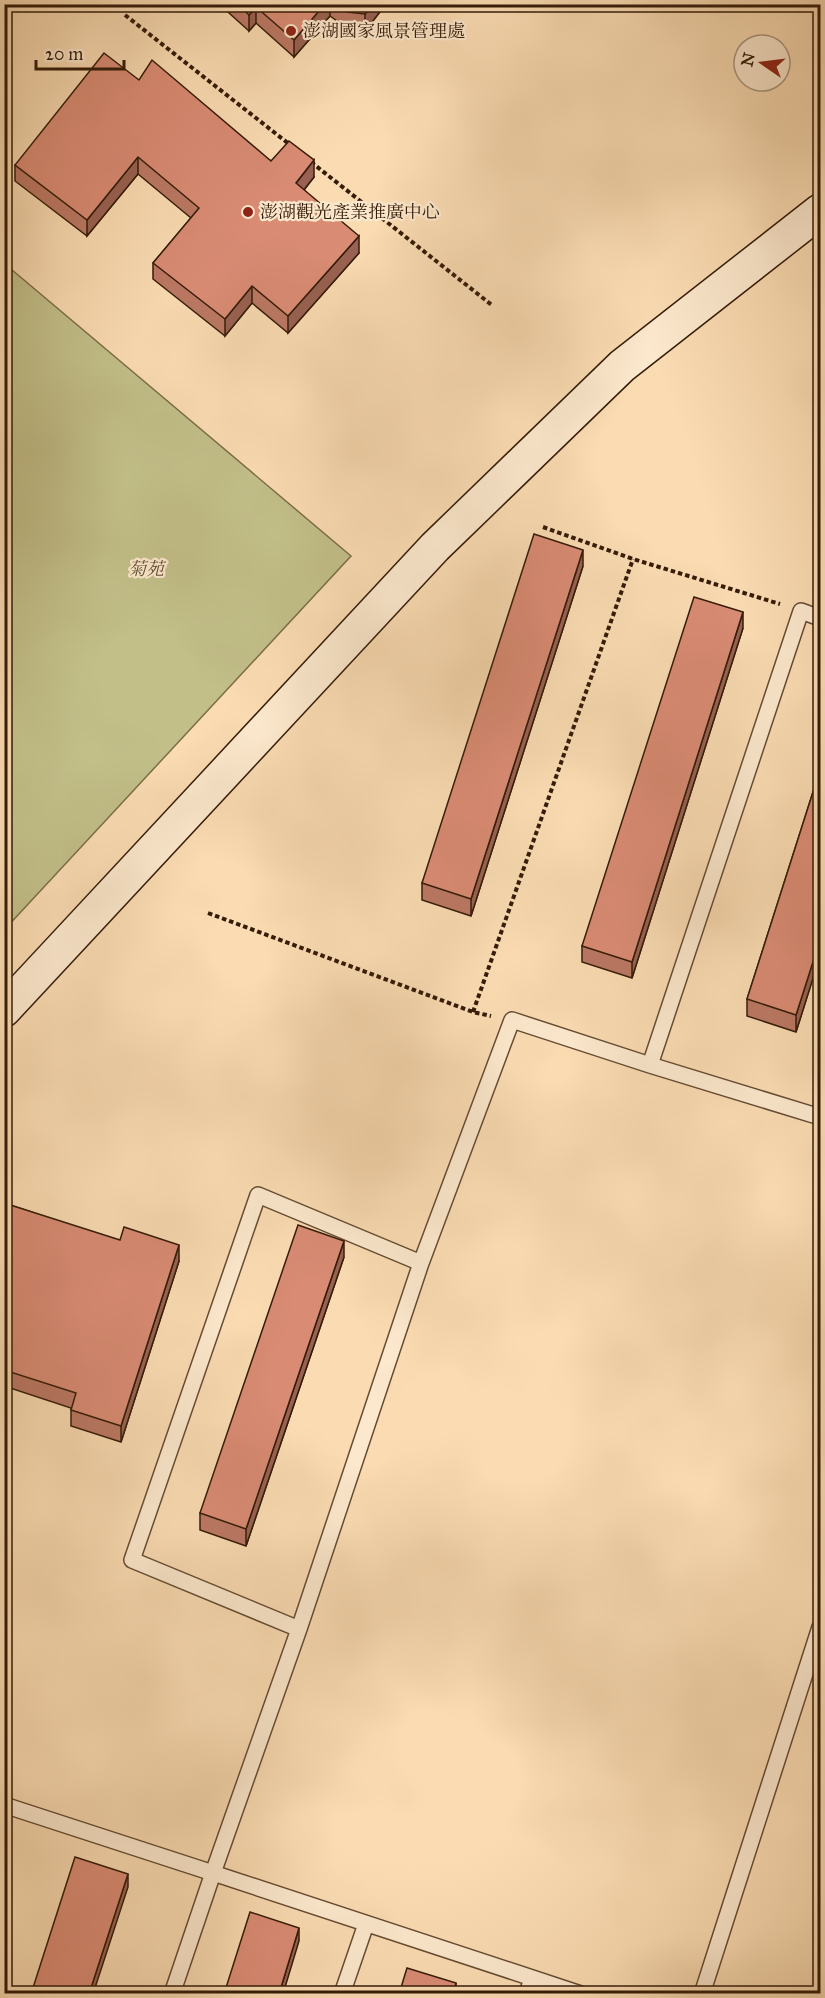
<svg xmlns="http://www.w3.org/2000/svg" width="825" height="1998" font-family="'IM FELL Great Primer','Noto Serif TC',serif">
  <rect width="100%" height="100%" fill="#fadbb2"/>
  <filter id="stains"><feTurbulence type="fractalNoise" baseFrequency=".00333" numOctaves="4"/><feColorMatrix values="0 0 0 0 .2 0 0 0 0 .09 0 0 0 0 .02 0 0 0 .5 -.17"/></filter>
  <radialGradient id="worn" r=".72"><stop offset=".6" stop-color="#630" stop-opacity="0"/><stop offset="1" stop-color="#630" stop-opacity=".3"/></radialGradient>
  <!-- green -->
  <path fill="#c2bf89" stroke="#7c6e48" stroke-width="1.5" d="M 5,264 L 351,556 L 5,929 L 4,929 Z"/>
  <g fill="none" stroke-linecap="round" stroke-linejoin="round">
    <defs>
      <path id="service" d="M 650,1065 L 801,611 L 820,618
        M 299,1629 L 132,1560 L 258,1195 L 421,1263
        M 4,1805 L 213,1873 L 172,1994
        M 342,1994 L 366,1924
        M 527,1994 L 532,1978
        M 581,1994 L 213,1873 L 299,1629 L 421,1263 L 512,1020 L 650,1065 L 820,1117
        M 702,1994 L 820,1627"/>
      <path id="secondary" d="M 4,1010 L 435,547 L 622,366 L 820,211"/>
    </defs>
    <!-- service casing -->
    <use href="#service" stroke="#664c32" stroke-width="18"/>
    <!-- secondary casing -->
    <use href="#secondary" stroke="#351c08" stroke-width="36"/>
    <!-- path -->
    <path stroke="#351c08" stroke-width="4" stroke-dasharray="4.5 3" stroke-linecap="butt" d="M 125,15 L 289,144
      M 311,162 L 493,306
      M 543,527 L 633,559 L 780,604
      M 208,913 L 473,1012 L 491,1016
      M 473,1012 L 633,559"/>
    <!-- service -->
    <use href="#service" stroke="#fce8cd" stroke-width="15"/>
    <!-- secondary -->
    <use href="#secondary" stroke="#fce8cd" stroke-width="33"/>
  </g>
  <!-- wall -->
  <path fill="#bb7864" stroke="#351c08" stroke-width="1.5" d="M 219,4 L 383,4 L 383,8 L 365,31 L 347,28 L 330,16 L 294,57 L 256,23 L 249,31 Z
    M 139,80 L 271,161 L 314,177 L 304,190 L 359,253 L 288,333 L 252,303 L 225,336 L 153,279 L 153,263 L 191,218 L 138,174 L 87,236 L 15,181 L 15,165 Z
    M 583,566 L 471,916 L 422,900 L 422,883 Z
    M 743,628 L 632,978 L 582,962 L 582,946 Z
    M 820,770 L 820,956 L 796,1032 L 747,1016 L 747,999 Z
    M 4,1203 L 179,1261 L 121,1442 L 71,1426 L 71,1408 L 4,1386 Z
    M 344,1257 L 246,1546 L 200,1530 L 200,1513 Z"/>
  <!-- shaded-wall -->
  <path fill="#986151" stroke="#351c08" stroke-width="1.5" d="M 325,4 L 330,4 L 330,16 L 294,57 L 294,40 Z
    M 373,4 L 383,4 L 383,8 L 365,31 L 365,14 Z
    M 256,7 L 256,23 L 249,31 L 249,15 Z
    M 138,157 L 138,174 L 87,236 L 87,220 Z
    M 314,160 L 314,177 L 296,200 L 296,183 Z
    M 359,236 L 359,253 L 288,333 L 288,316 Z
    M 252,286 L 252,303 L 225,336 L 225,319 Z
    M 583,550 L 583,566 L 471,916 L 471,899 Z
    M 743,612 L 743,628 L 632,978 L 632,962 Z
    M 820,940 L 820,956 L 796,1032 L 796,1015 Z
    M 344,1241 L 344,1257 L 246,1546 L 246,1529 Z
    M 179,1245 L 179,1261 L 121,1442 L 121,1426 Z
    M 128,1874 L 128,1887 L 93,1994 L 89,1994 Z
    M 299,1928 L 299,1941 L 283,1994 L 279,1994 Z
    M 456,1983 L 456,1994 L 453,1994 Z"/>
  <!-- building -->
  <path fill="#d98b74" stroke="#351c08" stroke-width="1.5" d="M 237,4 L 325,4 L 294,40 L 256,7 L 249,15 Z
    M 337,4 L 373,4 L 365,14 L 347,12 Z
    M 104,53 L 139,80 L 152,60 L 271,161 L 289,141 L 314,160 L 296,183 L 359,236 L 288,316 L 252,286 L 225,319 L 153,263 L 199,208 L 138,157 L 87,220 L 15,165 Z
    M 534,534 L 583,550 L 471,899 L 422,883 Z
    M 694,597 L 743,612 L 632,962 L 582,946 Z
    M 820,770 L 820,940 L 796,1015 L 747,999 Z
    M 4,1203 L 120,1240 L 124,1227 L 179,1245 L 121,1426 L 71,1410 L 76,1393 L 4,1370 Z
    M 298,1225 L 344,1241 L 246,1529 L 200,1513 Z
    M 75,1857 L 128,1874 L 89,1994 L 31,1994 Z
    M 250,1912 L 299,1928 L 279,1994 L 224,1994 Z
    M 407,1968 L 456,1983 L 453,1994 L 399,1994 Z"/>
  <!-- markers -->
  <g fill="#8f2418" stroke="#fce8cd" stroke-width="2">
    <circle cx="291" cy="31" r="6"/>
    <circle cx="248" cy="212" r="6"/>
  </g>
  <g text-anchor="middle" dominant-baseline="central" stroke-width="4.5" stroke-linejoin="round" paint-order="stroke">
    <!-- poi labels -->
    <g font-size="18" fill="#351c08" stroke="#fce8cd" text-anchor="start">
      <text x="303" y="31">澎湖國家風景管理處</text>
      <text x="260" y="212">澎湖觀光產業推廣中心</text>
    </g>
    <!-- park labels -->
    <g font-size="18" font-style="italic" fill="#5f4d2f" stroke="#fce8cd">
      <text x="146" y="569">菊苑</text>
    </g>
  </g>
  <!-- margin -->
  <rect width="825" height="1998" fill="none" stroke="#fadbb2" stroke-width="24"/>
  <rect x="6" y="6" width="813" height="1986" fill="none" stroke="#351c08" stroke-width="3"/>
  <rect x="12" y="12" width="801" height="1974" fill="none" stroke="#351c08" stroke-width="1.5"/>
  <!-- north arrow -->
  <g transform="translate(762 63) rotate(284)"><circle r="28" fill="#fce8cd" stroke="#ac967e" stroke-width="1.5"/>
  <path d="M0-4.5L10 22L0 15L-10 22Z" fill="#8f2418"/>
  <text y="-9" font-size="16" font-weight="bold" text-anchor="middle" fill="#351c08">N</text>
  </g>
  <!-- scale -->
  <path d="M36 60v9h88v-9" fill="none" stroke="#351c08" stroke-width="3"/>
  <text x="45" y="60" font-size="18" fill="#351c08" stroke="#fce8cd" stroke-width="4.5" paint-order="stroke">20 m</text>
  <rect width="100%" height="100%" filter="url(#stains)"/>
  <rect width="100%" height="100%" fill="url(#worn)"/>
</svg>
